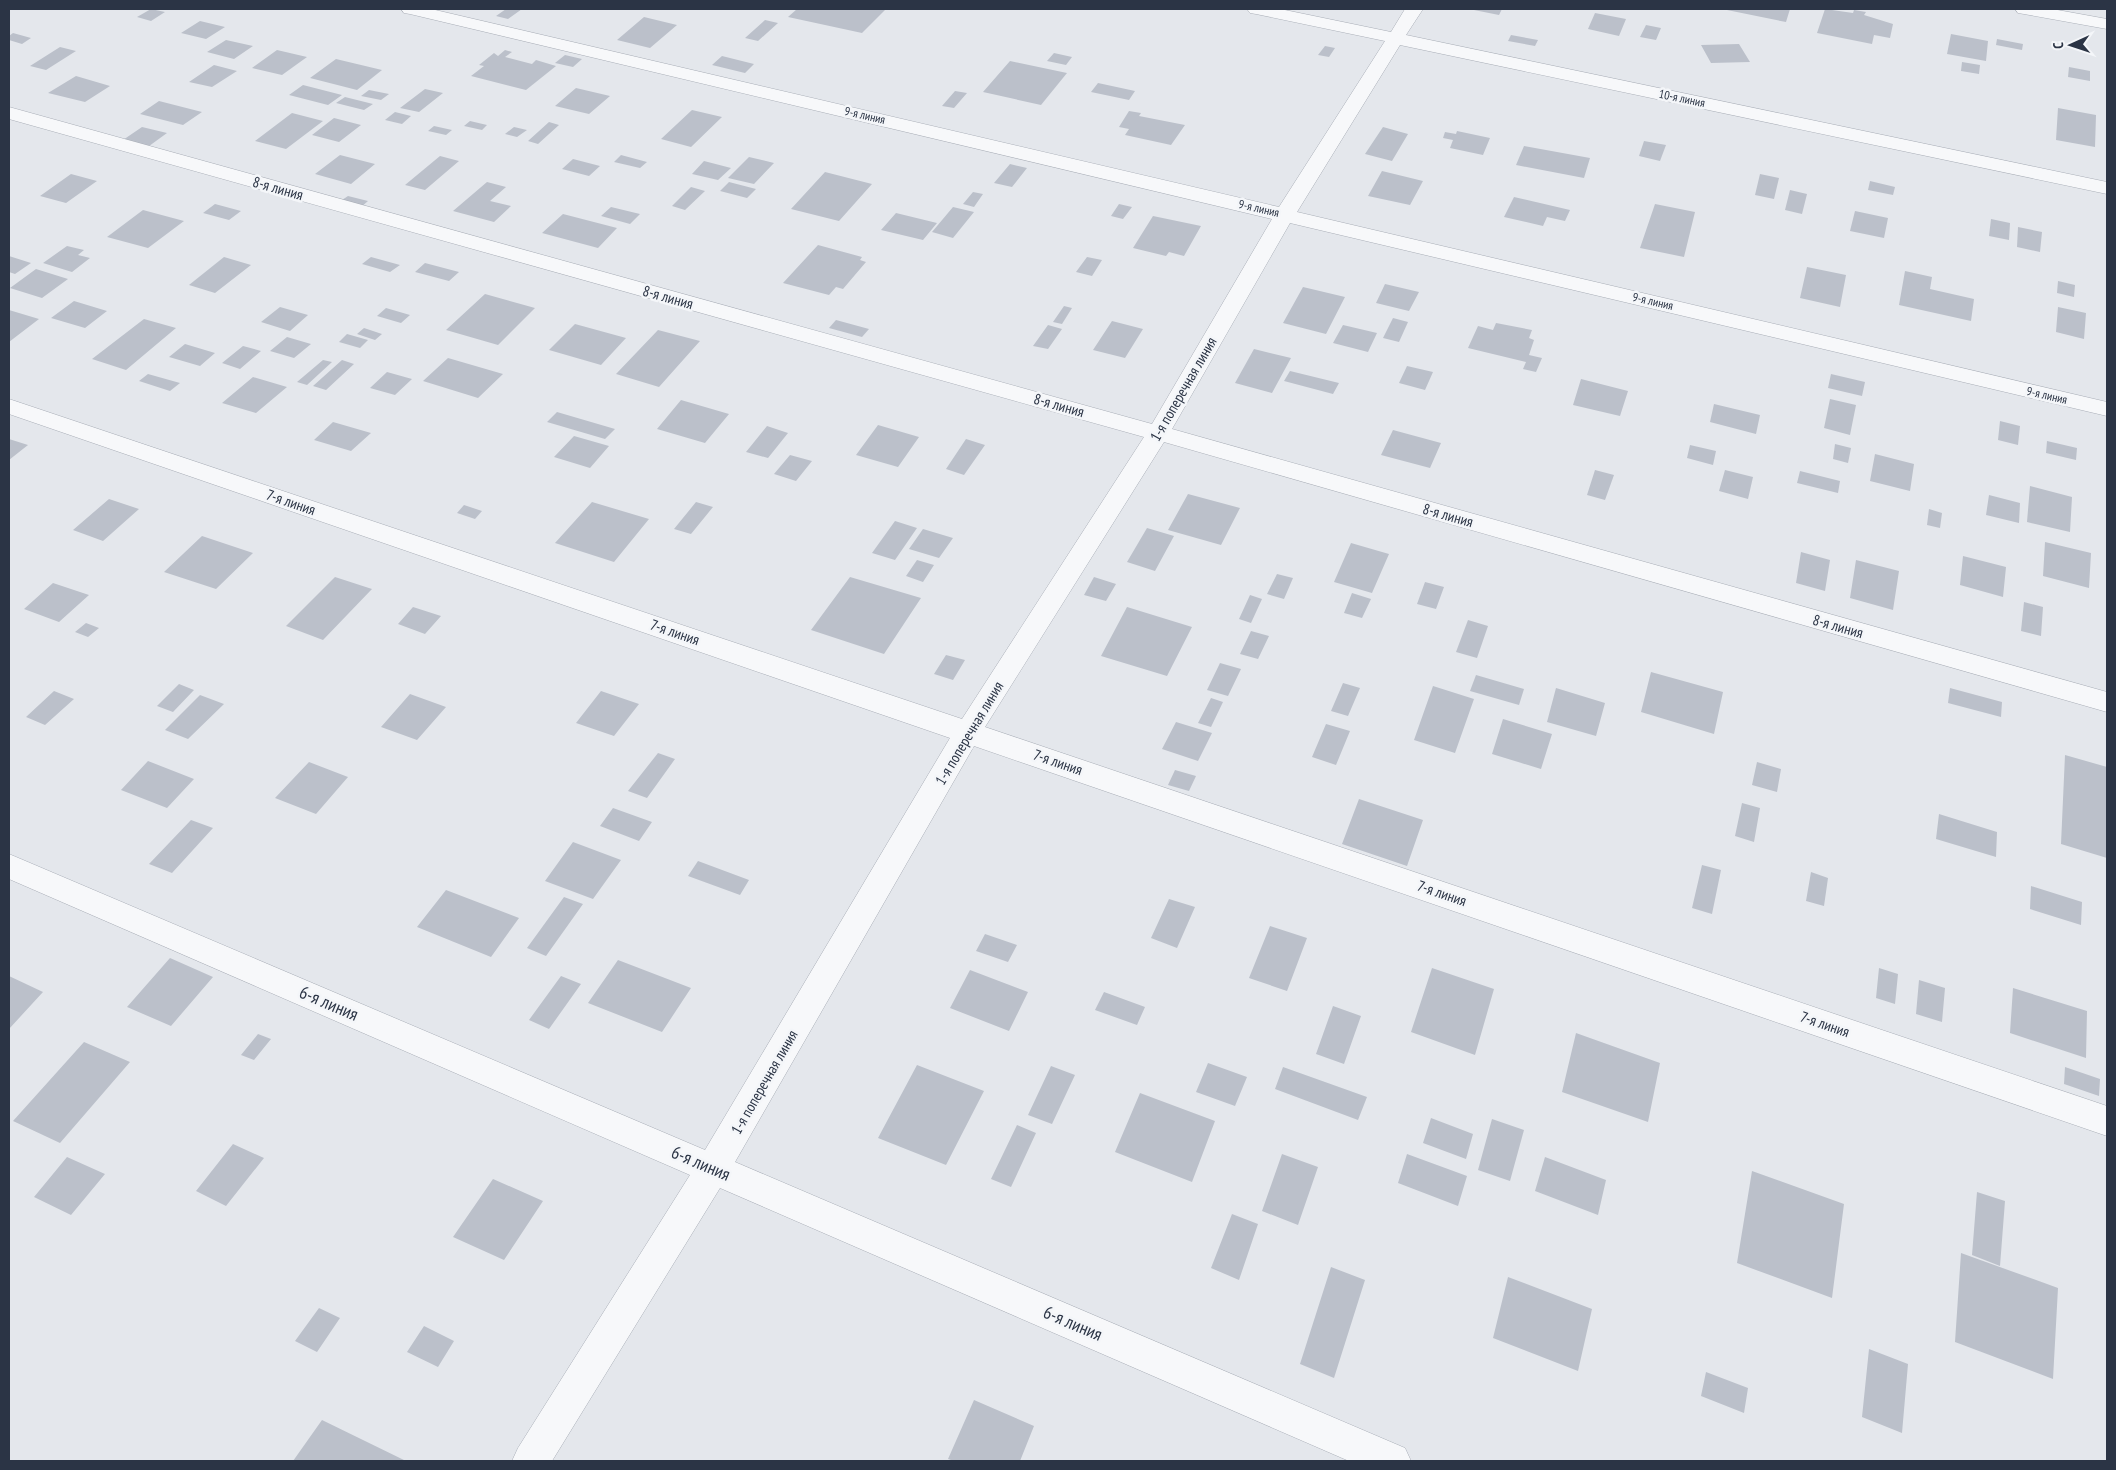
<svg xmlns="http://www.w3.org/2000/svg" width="2116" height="1470" font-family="'PT Sans Narrow',sans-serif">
  <rect width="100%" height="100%" fill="#e4e7ec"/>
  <!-- building -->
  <path fill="#bbc0ca" d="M 151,9 L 165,12 L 151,21 L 137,17 Z
    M 506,9 L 522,9 L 508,19 L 496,16 Z
    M 797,9 L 886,9 L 862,33 L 788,17 Z
    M 1469,9 L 1502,9 L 1499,15 Z
    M 1722,9 L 1790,9 L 1786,22 Z
    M 1825,9 L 1853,13 L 1854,10 L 1866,12 L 1864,15 L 1893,24 L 1890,38 L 1874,35 L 1872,44 L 1817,33 Z
    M 1595,13 L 1626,19 L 1619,36 L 1588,29 Z
    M 644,17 L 677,25 L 650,48 L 617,40 Z
    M 765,20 L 778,23 L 758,41 L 745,38 Z
    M 200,21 L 225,27 L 206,39 L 181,33 Z
    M 1646,25 L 1661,28 L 1656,40 L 1640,37 Z
    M 13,33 L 31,38 L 22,44 L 9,40 L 9,36 Z
    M 1951,34 L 1988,41 L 1986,61 L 1947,54 Z
    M 1511,35 L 1538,40 L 1535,46 L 1508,41 Z
    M 1997,39 L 2023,44 L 2022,50 L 1996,45 Z
    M 226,40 L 253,46 L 234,59 L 207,52 Z
    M 1739,44 L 1750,62 L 1711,63 L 1701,45 Z
    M 1325,46 L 1335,48 L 1329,57 L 1318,55 Z
    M 60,47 L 76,51 L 46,70 L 30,66 Z
    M 277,50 L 307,57 L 282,75 L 252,68 Z
    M 505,50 L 512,52 L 505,57 L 532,64 L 536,60 L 556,66 L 526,90 L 471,76 L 484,66 L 479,65 L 494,53 L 498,56 Z
    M 1054,53 L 1072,57 L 1066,65 L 1047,61 Z
    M 565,55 L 582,59 L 573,67 L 555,63 Z
    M 722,56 L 754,64 L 745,73 L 712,65 Z
    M 336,59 L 382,70 L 357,90 L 310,78 Z
    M 1010,61 L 1067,73 L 1041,105 L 983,92 Z
    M 1962,62 L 1980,65 L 1979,74 L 1961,71 Z
    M 214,65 L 237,71 L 212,87 L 189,82 Z
    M 2069,67 L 2090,71 L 2090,81 L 2068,77 Z
    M 76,76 L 110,86 L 85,102 L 48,93 Z
    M 1098,83 L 1135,91 L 1129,100 L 1091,92 Z
    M 303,85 L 342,95 L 328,105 L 289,95 Z
    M 576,88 L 610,96 L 589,114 L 555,106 Z
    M 425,89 L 443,93 L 419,112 L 400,108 Z
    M 369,90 L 389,94 L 381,100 L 361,96 Z
    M 955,91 L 967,93 L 954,108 L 942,106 Z
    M 345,97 L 373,104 L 364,110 L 336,103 Z
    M 159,101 L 202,112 L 183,125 L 140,114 Z
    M 2058,108 L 2096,115 L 2095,147 L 2056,140 Z
    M 692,110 L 722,117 L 691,147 L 661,139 Z
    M 1129,111 L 1141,113 L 1139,116 L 1185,125 L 1171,145 L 1125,135 L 1129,129 L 1119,127 Z
    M 395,112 L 411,116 L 402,124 L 385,120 Z
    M 292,113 L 323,121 L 286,149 L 255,141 Z
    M 334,118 L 361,125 L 339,142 L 312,135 Z
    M 470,121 L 487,125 L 482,130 L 464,126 Z
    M 549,122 L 559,125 L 538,144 L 528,141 Z
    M 434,126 L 452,130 L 446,135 L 428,131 Z
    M 142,127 L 167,133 L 145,149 L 120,142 Z
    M 514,127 L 527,130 L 517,137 L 505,134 Z
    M 1383,127 L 1408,134 L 1392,161 L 1365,154 Z
    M 1457,131 L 1490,138 L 1483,155 L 1450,148 L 1453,140 L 1443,138 L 1445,132 L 1456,134 Z
    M 1644,141 L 1666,145 L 1660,161 L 1639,156 Z
    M 1524,146 L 1590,158 L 1584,178 L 1516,165 Z
    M 340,155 L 375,164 L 351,184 L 315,174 Z
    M 621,155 L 647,162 L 640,168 L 614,162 Z
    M 440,156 L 459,161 L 425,190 L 405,185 Z
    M 749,157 L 774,163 L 754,184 L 728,178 Z
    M 573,159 L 600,166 L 589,176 L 562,169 Z
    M 704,161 L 731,168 L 718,180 L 692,174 Z
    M 1010,164 L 1027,168 L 1012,187 L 994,183 Z
    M 1382,171 L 1423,181 L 1410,205 L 1368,196 Z
    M 825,172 L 872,184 L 839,221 L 791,209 Z
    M 71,174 L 97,181 L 66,203 L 40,196 Z
    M 1760,174 L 1779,178 L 1774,199 L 1755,195 Z
    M 1870,181 L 1895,187 L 1893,195 L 1868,190 Z
    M 487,182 L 506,187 L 490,201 L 511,206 L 494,222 L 453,211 Z
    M 729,182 L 756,189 L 747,198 L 720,191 Z
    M 691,187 L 705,191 L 685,210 L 672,206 Z
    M 1790,190 L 1807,194 L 1802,214 L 1785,210 Z
    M 973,192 L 983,194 L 974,207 L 963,204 Z
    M 348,196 L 368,201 L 360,208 L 339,202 Z
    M 1514,197 L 1570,210 L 1565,221 L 1547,217 L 1543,226 L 1504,217 Z
    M 215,204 L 241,211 L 229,220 L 203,213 Z
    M 1119,204 L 1132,207 L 1123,219 L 1111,216 Z
    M 1655,204 L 1695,212 L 1684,257 L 1640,248 Z
    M 611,207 L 640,214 L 630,224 L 601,216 Z
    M 953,207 L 974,212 L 953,238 L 932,232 Z
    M 143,210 L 184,221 L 148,248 L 107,237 Z
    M 1855,211 L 1888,218 L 1884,238 L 1850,231 Z
    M 896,213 L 937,223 L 923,240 L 881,230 Z
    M 563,214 L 617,228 L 598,248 L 542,233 Z
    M 1153,216 L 1201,226 L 1184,256 L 1169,252 L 1166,256 L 1133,248 Z
    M 1991,219 L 2010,223 L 2009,240 L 1989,236 Z
    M 2018,227 L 2042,232 L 2040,252 L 2017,247 Z
    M 818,245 L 862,257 L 860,260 L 866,262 L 843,289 L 836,287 L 829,295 L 783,283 Z
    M 67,246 L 84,250 L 78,255 L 90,258 L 72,272 L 43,263 Z
    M 9,256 L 31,263 L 15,274 L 9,272 Z
    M 224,257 L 251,265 L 215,293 L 189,285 Z
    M 371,257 L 400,265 L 390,272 L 362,264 Z
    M 1087,257 L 1102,260 L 1092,276 L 1076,272 Z
    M 425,263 L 459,272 L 449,281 L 415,272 Z
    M 1807,267 L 1846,275 L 1840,307 L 1800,298 Z
    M 36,269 L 68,279 L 42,298 L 10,288 Z
    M 1905,271 L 1932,277 L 1930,289 L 1974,299 L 1971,321 L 1899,305 Z
    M 2058,281 L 2075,285 L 2074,297 L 2057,293 Z
    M 1385,284 L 1419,292 L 1409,311 L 1376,303 Z
    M 1303,287 L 1345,297 L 1326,334 L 1283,323 Z
    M 485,294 L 535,308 L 498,345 L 446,330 Z
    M 74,301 L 107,311 L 85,328 L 51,318 Z
    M 1064,306 L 1072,308 L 1062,324 L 1053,322 Z
    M 280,307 L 308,315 L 290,331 L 261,322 Z
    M 2058,307 L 2086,313 L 2084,339 L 2056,332 Z
    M 386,308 L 410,315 L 401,323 L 377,316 Z
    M 9,310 L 39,319 L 9,342 Z
    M 1393,318 L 1408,322 L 1399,342 L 1383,338 Z
    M 144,319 L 176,328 L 126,370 L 92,359 Z
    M 836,320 L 869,329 L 862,337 L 829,328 Z
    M 1112,321 L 1143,329 L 1125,358 L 1093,350 Z
    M 1496,323 L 1532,330 L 1529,338 L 1534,340 L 1529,355 L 1542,358 L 1536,372 L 1523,369 L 1526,362 L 1468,348 L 1478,326 L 1493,330 Z
    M 575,324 L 626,338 L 601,365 L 549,350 Z
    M 1048,325 L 1062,329 L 1048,349 L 1033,346 Z
    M 1343,325 L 1377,333 L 1368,352 L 1333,343 Z
    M 364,328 L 382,334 L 375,340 L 357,334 Z
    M 658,330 L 700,341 L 659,387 L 616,374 Z
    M 347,334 L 368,340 L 360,348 L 339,342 Z
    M 287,337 L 311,344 L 294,358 L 270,351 Z
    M 185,344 L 215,353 L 200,366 L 169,357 Z
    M 243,346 L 261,351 L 240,369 L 222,363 Z
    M 1254,349 L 1291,358 L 1272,393 L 1235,383 Z
    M 448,358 L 503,374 L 478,398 L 423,381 Z
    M 323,360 L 332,362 L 307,385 L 297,382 Z
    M 342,360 L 354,364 L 326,390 L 313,386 Z
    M 1407,366 L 1433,372 L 1425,390 L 1399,383 Z
    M 1290,371 L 1339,383 L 1333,394 L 1284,381 Z
    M 387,372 L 412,379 L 395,395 L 370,388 Z
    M 148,374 L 180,383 L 170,391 L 139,381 Z
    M 1831,374 L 1865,382 L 1862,396 L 1828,388 Z
    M 253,377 L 287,387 L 256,413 L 222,403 Z
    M 1581,379 L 1628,391 L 1620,416 L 1573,405 Z
    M 1830,399 L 1856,405 L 1850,435 L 1824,428 Z
    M 681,400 L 729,414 L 705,443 L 657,429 Z
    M 1714,404 L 1760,415 L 1756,434 L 1710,422 Z
    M 557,412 L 615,429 L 605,439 L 547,422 Z
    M 2000,421 L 2020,426 L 2018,445 L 1998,440 Z
    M 333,422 L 371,433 L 351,451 L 314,440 Z
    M 878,425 L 919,437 L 898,467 L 856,455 Z
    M 767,426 L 788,433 L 768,458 L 746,452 Z
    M 1393,430 L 1441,443 L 1430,468 L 1381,455 Z
    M 574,436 L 609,446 L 590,468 L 554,457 Z
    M 9,439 L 28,445 L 9,460 Z
    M 966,439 L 985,445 L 964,475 L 946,469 Z
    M 2047,441 L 2077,448 L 2076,460 L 2046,453 Z
    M 1835,444 L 1851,448 L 1848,463 L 1833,459 Z
    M 1690,445 L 1716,451 L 1713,465 L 1687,458 Z
    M 1875,454 L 1914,464 L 1910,491 L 1870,481 Z
    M 790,455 L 812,461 L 796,481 L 774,474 Z
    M 1595,470 L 1614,475 L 1605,500 L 1587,495 Z
    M 1725,470 L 1753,477 L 1748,499 L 1719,491 Z
    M 1800,471 L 1840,481 L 1838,493 L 1797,483 Z
    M 2030,486 L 2072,497 L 2070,532 L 2027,522 Z
    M 1188,494 L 1240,508 L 1221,545 L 1168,530 Z
    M 1989,495 L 2020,503 L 2019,523 L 1986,515 Z
    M 109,499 L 139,509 L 103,541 L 73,530 Z
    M 592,502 L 649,519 L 614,562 L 555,543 Z
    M 696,502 L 713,507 L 691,534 L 674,529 Z
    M 464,505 L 482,511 L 475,519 L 457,513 Z
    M 1929,509 L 1942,513 L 1940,528 L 1927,525 Z
    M 895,521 L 917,528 L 895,560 L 872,553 Z
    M 1147,528 L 1174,536 L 1155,571 L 1127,562 Z
    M 923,529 L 953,538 L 939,558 L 909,549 Z
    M 202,536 L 253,553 L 216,589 L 164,572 Z
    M 2045,542 L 2091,553 L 2089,588 L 2043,576 Z
    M 1351,543 L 1389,554 L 1372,593 L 1334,582 Z
    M 1801,552 L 1830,560 L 1825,591 L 1796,583 Z
    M 1963,556 L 2006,567 L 2003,597 L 1960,585 Z
    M 917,560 L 934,565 L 923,582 L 906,576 Z
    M 1856,560 L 1899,571 L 1893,610 L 1850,598 Z
    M 1277,574 L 1293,578 L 1284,599 L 1267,594 Z
    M 335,577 L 372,589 L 323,640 L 286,626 Z
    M 850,577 L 921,598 L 884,654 L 811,630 Z
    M 1094,577 L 1116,584 L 1106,601 L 1084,595 Z
    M 1425,582 L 1444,587 L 1436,609 L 1417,604 Z
    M 53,583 L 89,595 L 59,622 L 24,609 Z
    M 1352,593 L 1371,599 L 1362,618 L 1344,613 Z
    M 1250,595 L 1262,599 L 1251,623 L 1239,619 Z
    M 2024,602 L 2043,607 L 2041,636 L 2021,631 Z
    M 413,607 L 441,616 L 425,634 L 398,624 Z
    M 1127,607 L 1192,627 L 1167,676 L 1101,656 Z
    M 1468,620 L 1488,626 L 1477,658 L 1456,652 Z
    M 86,623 L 99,628 L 88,637 L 75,632 Z
    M 1251,631 L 1269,636 L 1258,659 L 1240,654 Z
    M 946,655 L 965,660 L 953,680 L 934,674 Z
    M 1220,663 L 1241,669 L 1228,696 L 1207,690 Z
    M 1651,672 L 1723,692 L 1714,734 L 1641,712 Z
    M 1476,675 L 1524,689 L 1519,705 L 1470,691 Z
    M 1343,683 L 1360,688 L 1348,716 L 1331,711 Z
    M 179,684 L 194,690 L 173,712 L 157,706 Z
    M 1433,686 L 1474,699 L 1455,753 L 1414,740 Z
    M 1556,688 L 1605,703 L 1596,736 L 1547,722 Z
    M 1950,688 L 2002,702 L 2001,717 L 1948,703 Z
    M 54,691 L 74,699 L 45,725 L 26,717 Z
    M 601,691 L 639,704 L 614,736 L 576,723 Z
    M 410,694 L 446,707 L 417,740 L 381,727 Z
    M 200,695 L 224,704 L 188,739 L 165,730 Z
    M 1211,698 L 1223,702 L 1211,727 L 1198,723 Z
    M 1503,719 L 1552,734 L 1541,769 L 1492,754 Z
    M 1176,722 L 1212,733 L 1198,761 L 1162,749 Z
    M 1326,724 L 1350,731 L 1336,765 L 1312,757 Z
    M 658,753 L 675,759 L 647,798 L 628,791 Z
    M 2065,755 L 2107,767 L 2107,858 L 2061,844 Z
    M 148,761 L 194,779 L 167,808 L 121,790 Z
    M 309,762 L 348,777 L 316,814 L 275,798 Z
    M 1757,762 L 1781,769 L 1777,792 L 1752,785 Z
    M 1175,770 L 1196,776 L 1189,791 L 1168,785 Z
    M 1359,799 L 1423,820 L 1407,866 L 1342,844 Z
    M 1742,803 L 1760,808 L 1754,842 L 1735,836 Z
    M 613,808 L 652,822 L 639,841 L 600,826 Z
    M 1939,814 L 1997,832 L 1996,857 L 1936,839 Z
    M 191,820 L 213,828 L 172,873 L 149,864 Z
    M 573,842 L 621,860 L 593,899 L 545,881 Z
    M 698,861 L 749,880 L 740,895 L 688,876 Z
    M 1702,865 L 1721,870 L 1712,914 L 1692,908 Z
    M 1811,872 L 1828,878 L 1824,906 L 1806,901 Z
    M 2031,886 L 2082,902 L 2081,925 L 2030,909 Z
    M 446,890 L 519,918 L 491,957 L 417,927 Z
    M 564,897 L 583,904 L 546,956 L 527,948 Z
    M 1169,899 L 1195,907 L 1177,948 L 1151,938 Z
    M 1270,926 L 1307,938 L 1287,991 L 1249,978 Z
    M 985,934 L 1017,945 L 1008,962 L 976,951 Z
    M 170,958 L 213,977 L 171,1026 L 127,1007 Z
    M 618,960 L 691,988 L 662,1032 L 588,1003 Z
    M 1432,968 L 1494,989 L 1475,1055 L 1411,1032 Z
    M 1879,968 L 1898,974 L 1895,1004 L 1876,998 Z
    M 970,970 L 1028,992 L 1009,1031 L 950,1008 Z
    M 9,976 L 43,992 L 9,1029 Z
    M 561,976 L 581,984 L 549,1029 L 529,1020 Z
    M 1919,980 L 1945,988 L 1942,1022 L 1916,1014 Z
    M 2013,988 L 2087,1011 L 2086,1058 L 2010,1033 Z
    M 1104,992 L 1145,1007 L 1137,1025 L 1095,1010 Z
    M 1333,1006 L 1361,1016 L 1344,1064 L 1316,1054 Z
    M 1576,1033 L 1660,1063 L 1648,1122 L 1562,1092 Z
    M 258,1034 L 271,1039 L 254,1060 L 241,1055 Z
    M 84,1042 L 130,1062 L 60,1143 L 13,1121 Z
    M 1208,1063 L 1247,1077 L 1235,1106 L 1196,1092 Z
    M 917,1065 L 984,1091 L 946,1165 L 878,1138 Z
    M 1051,1066 L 1075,1075 L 1052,1124 L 1028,1115 Z
    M 1283,1067 L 1367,1097 L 1358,1120 L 1275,1089 Z
    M 2065,1067 L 2100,1079 L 2099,1096 L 2064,1084 Z
    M 1140,1093 L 1215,1121 L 1192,1182 L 1115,1152 Z
    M 1431,1118 L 1473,1134 L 1466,1159 L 1423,1143 Z
    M 1492,1119 L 1524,1130 L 1510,1181 L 1478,1170 Z
    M 1017,1125 L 1036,1133 L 1011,1187 L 991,1179 Z
    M 233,1144 L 264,1158 L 226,1206 L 196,1191 Z
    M 1282,1154 L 1318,1167 L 1298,1225 L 1262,1211 Z
    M 1407,1154 L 1467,1176 L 1458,1206 L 1398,1183 Z
    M 67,1157 L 105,1174 L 71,1215 L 34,1197 Z
    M 1545,1157 L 1606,1180 L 1598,1215 L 1535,1191 Z
    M 1752,1171 L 1844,1204 L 1832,1298 L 1737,1263 Z
    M 493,1179 L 543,1201 L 504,1260 L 453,1237 Z
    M 1977,1192 L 2005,1201 L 2000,1266 L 1972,1255 Z
    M 1232,1214 L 1258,1224 L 1239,1280 L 1211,1268 Z
    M 1961,1253 L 2058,1288 L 2053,1379 L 1955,1342 Z
    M 1331,1267 L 1365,1280 L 1334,1378 L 1300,1364 Z
    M 1508,1277 L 1592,1309 L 1578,1371 L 1493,1338 Z
    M 319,1308 L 340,1318 L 317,1352 L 295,1341 Z
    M 424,1326 L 454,1341 L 438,1367 L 407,1352 Z
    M 1869,1349 L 1908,1364 L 1902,1433 L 1862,1417 Z
    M 1706,1372 L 1748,1388 L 1744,1413 L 1701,1396 Z
    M 974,1400 L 1034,1426 L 1020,1461 L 954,1461 L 948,1459 Z
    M 322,1420 L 406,1461 L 293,1461 Z"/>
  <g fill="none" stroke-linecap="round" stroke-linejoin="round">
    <defs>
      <path id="street" d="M 401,9 L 431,9 L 1279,207 L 1385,41 L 1256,14 L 1250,13 L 1247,9 L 1280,9 L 1391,32 L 1405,9 L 1423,9 L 1406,35 L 2107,182 L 2107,194 L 1400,45 L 1297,212 L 2107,402 L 2107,416 L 1290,223 L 1172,429 L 2107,692 L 2107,712 L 1164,442 L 985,727 L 2107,1106 L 2107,1136 L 974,746 L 735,1162 L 1405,1448 L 1411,1461 L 1349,1461 L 720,1188 L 552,1461 L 512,1461 L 518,1448 L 690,1175 L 9,879 L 9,854 L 705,1150 L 950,738 L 9,414 L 9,399 L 962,719 L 1144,437 L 9,119 L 9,107 L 1152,424 L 1272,219 L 410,14 L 404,13 Z
        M 2015,9 L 2052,9 L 2107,19 L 2107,29 L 2024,14 L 2018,13 Z"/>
    </defs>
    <!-- street casing -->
    <use href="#street" stroke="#a9aeb7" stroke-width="1"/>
    <!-- street -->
    <use href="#street" fill="#f7f8fa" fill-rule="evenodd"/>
  </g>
  <g text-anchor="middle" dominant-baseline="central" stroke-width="5" stroke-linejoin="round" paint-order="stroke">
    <!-- far-street labels -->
    <g font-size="12" fill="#2b3445" stroke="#f4f6f9">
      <text transform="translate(1682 98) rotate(12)">10-я линия</text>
      <text transform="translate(865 115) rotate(13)">9-я линия</text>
      <text transform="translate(1259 208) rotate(13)">9-я линия</text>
      <text transform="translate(1653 301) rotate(13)">9-я линия</text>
      <text transform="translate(2047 395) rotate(13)">9-я линия</text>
    </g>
    <!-- street labels -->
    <g font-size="15" fill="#2b3445" stroke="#f4f6f9">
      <text transform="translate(278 188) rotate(16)">8-я линия</text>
      <text transform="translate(668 297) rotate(16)">8-я линия</text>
      <text transform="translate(1183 389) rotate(-60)">1-я поперечная линия</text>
      <text transform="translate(1059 405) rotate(16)">8-я линия</text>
      <text transform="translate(291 502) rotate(19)">7-я линия</text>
      <text transform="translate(1448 515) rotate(16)">8-я линия</text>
      <text transform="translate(1838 626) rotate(16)">8-я линия</text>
      <text transform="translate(675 632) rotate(19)">7-я линия</text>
      <text transform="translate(969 733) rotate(-59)">1-я поперечная линия</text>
      <text transform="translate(1058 762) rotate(19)">7-я линия</text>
      <text transform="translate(1442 893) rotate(19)">7-я линия</text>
      <text transform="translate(1825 1024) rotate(19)">7-я линия</text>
      <text transform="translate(764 1082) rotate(-60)">1-я поперечная линия</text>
    </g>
    <!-- near-street labels -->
    <g font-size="18" fill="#2b3445" stroke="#f4f6f9">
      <text transform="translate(329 1003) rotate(23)">6-я линия</text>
      <text transform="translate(701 1163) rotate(23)">6-я линия</text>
      <text transform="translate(1073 1323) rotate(23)">6-я линия</text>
    </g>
  </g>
  <!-- border -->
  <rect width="2116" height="1470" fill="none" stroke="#2b3445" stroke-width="20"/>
  <!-- north arrow -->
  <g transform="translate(2071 45) rotate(267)" stroke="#f4f6f9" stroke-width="4" paint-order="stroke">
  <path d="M0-4L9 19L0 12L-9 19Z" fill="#2b3445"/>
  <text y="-8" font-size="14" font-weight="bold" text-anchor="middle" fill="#2b3445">С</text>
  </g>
</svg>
